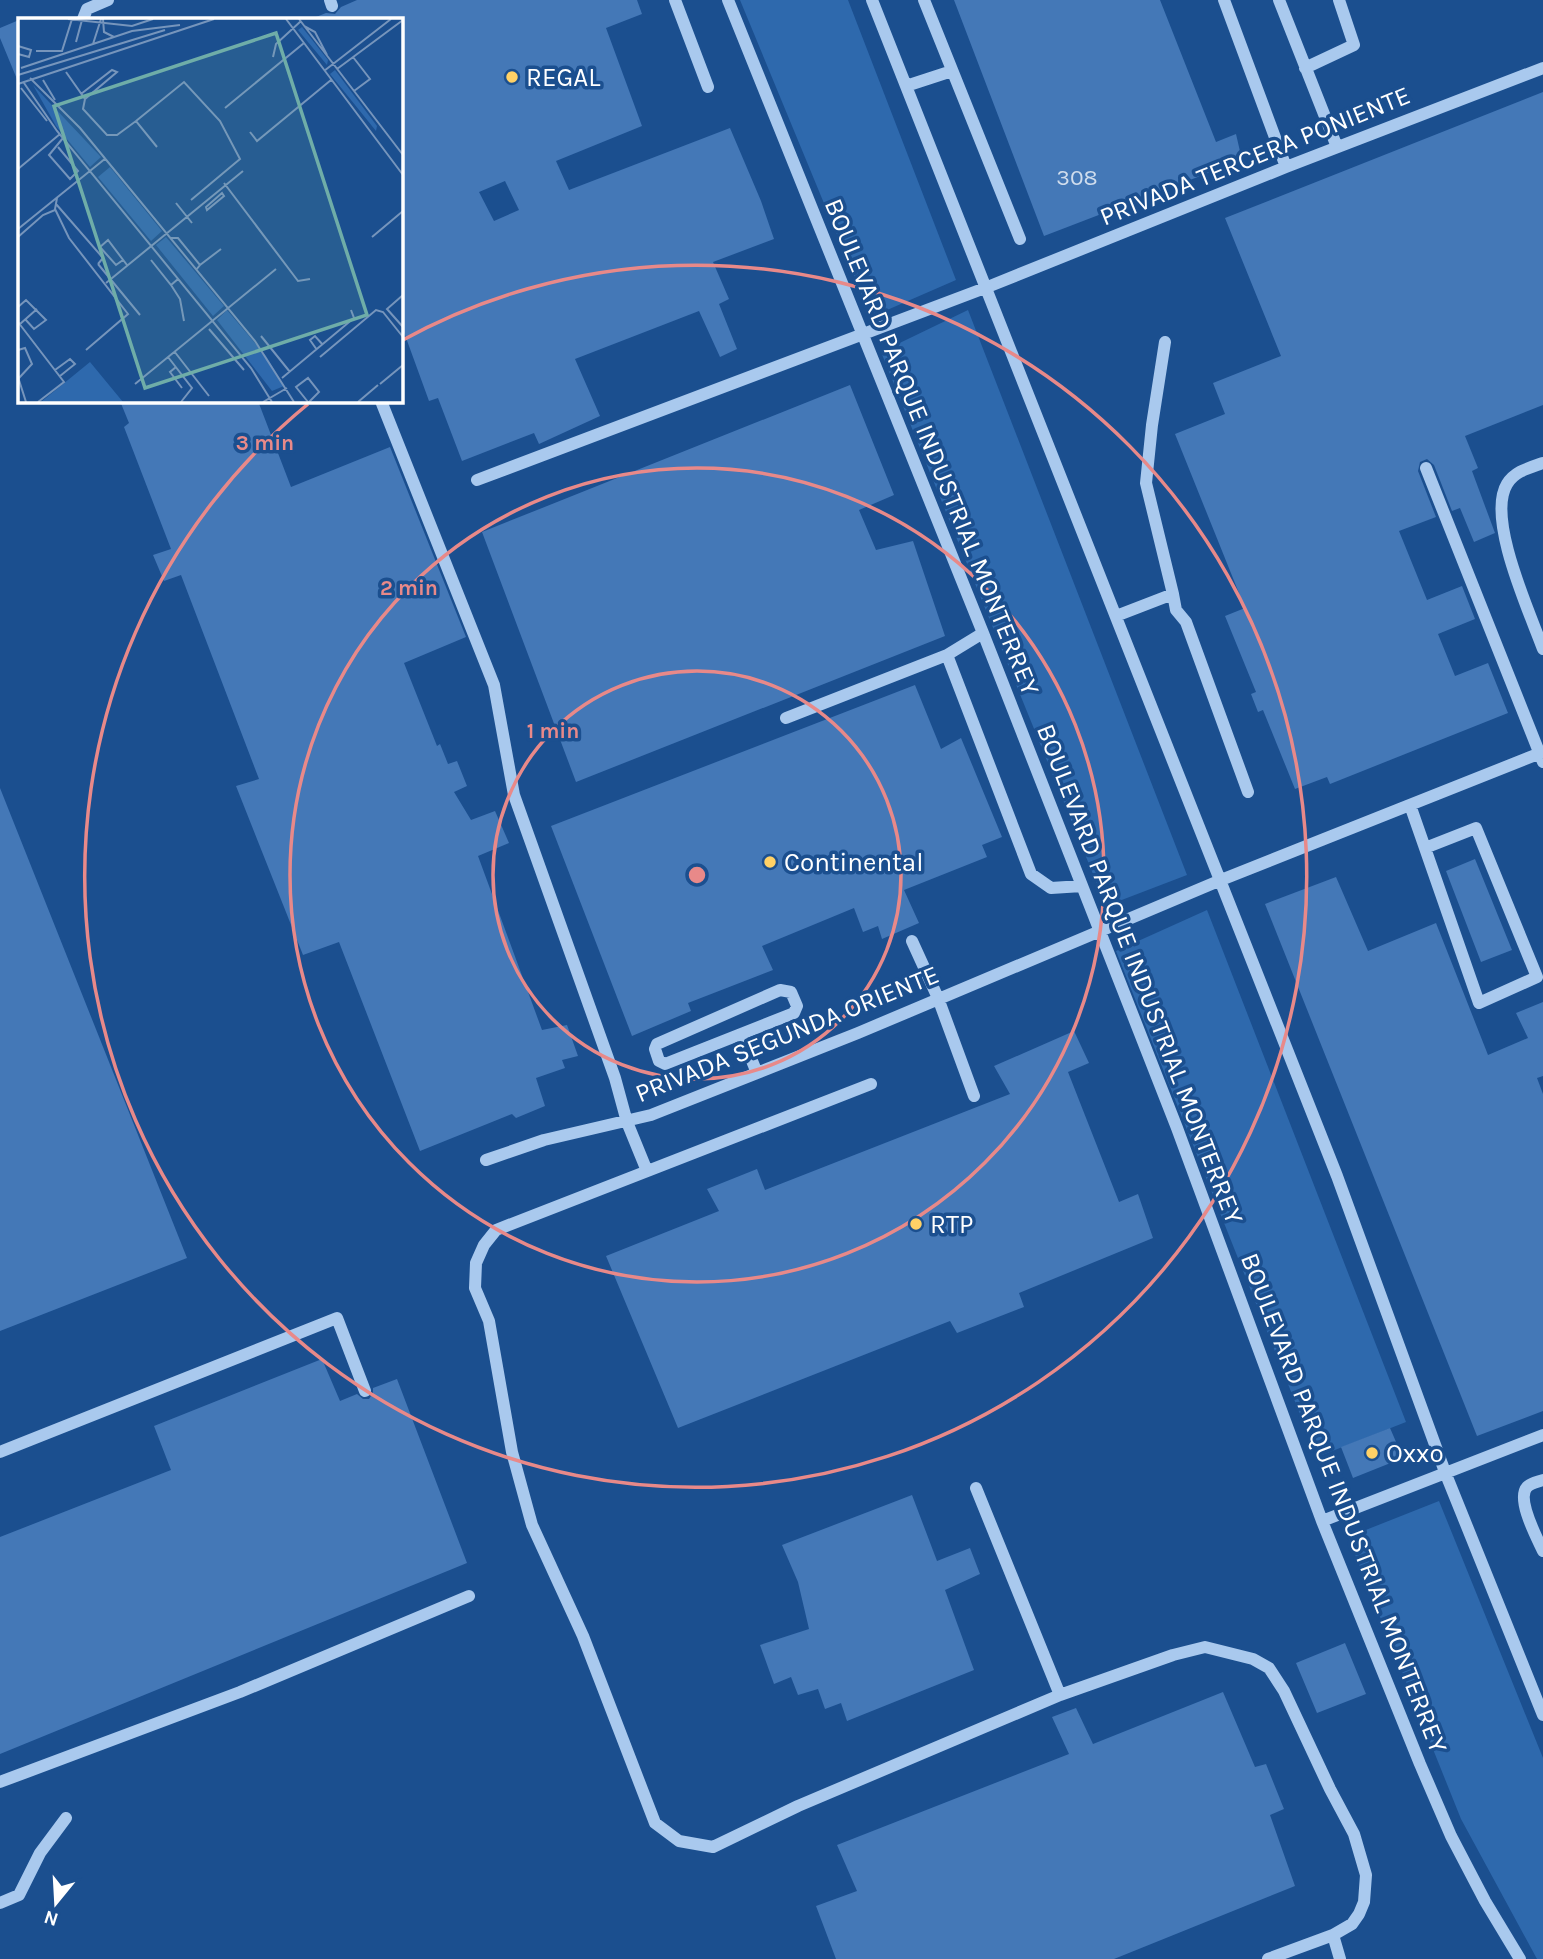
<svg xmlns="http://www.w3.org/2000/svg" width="1543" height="1959" font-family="Karla,sans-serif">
  <rect width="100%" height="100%" fill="#1b4f8f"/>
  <!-- green -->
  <path fill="#2e69ad" d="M 740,0 L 848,0 L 956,280 L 871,317 Z
    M 968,310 L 1187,875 L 1106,906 L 881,352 Z
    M 1207,910 L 1406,1422 L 1317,1457 L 1116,951 Z
    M 1439,1501 L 1543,1758 L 1543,1959 L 1537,1959 L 1461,1819 L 1348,1537 Z"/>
  <!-- building -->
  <path fill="#4478b7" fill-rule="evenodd" d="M 357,0 L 637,0 L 642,14 L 606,28 L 642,126 L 556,161 L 569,190 L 730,128 L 761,201 L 774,239 L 713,262 L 729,299 L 719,304 L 737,349 L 720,357 L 699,311 L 575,359 L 600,416 L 539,444 L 534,433 L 462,461 L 438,398 L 429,401 L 401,324 L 401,19 L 311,19 L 326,13 L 335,14 L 341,7 ZM 505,181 L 519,210 L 494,221 L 479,192 Z
    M 954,0 L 1160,0 L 1216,142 L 1236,134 L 1242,160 L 1044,236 Z
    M 19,20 L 19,84 L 0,38 L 0,28 Z
    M 1543,92 L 1543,405 L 1465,436 L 1478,468 L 1472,471 L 1495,533 L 1474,542 L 1460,508 L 1452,511 L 1434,465 L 1427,459 L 1420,462 L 1418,471 L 1436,517 L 1399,531 L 1427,600 L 1462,586 L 1475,619 L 1438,634 L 1455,676 L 1488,663 L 1508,713 L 1330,784 L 1327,777 L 1295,789 L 1263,710 L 1258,712 L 1251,694 L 1256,692 L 1225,616 L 1245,608 L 1175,434 L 1225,414 L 1213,383 L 1281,356 L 1225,218 Z
    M 850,385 L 894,495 L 859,510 L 876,550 L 913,541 L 945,636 L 576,782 L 482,532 Z
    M 120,401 L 258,401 L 291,487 L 390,447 L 466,637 L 404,663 L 437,746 L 440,744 L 448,764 L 457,761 L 467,786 L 454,792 L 471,820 L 495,811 L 509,843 L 478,856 L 542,1030 L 567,1025 L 578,1056 L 562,1060 L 565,1068 L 536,1078 L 545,1106 L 516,1118 L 512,1114 L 420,1151 L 339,942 L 303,955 L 236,786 L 259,779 L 181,575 L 164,581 L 153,555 L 171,549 L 124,427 L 129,423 Z
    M 915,685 L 941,749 L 961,738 L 1002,837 L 982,845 L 987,857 L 904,890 L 919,923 L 882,939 L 878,926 L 863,932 L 854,908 L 762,946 L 773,970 L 688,1003 L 691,1011 L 632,1036 L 551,826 Z
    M 0,788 L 187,1258 L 0,1331 Z
    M 1475,859 L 1512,950 L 1481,962 L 1446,871 Z
    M 1336,877 L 1368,951 L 1436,923 L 1488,1055 L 1528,1038 L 1516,1013 L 1543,1002 L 1543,1076 L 1537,1078 L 1543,1094 L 1543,1411 L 1477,1436 L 1265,904 Z
    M 1074,1031 L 1089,1063 L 1068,1072 L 1119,1202 L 1138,1194 L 1153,1238 L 1019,1293 L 1024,1307 L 957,1333 L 950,1321 L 678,1428 L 606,1256 L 719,1211 L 707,1189 L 757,1169 L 765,1190 L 1010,1094 L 994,1066 Z
    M 322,1359 L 340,1401 L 357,1394 L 363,1399 L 369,1399 L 373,1393 L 373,1388 L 397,1379 L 467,1563 L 0,1754 L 0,1537 L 171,1470 L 154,1426 Z
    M 1390,1428 L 1403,1458 L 1353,1478 L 1341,1447 Z
    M 912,1495 L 937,1561 L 970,1548 L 980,1574 L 945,1590 L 974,1670 L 847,1721 L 841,1703 L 825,1709 L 818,1689 L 798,1695 L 791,1677 L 774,1684 L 760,1645 L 809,1629 L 798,1582 L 782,1545 Z
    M 1345,1643 L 1366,1694 L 1317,1713 L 1296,1663 Z
    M 1223,1692 L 1255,1767 L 1266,1764 L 1284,1809 L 1270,1815 L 1295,1886 L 1114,1959 L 836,1959 L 816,1906 L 857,1891 L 837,1845 L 1069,1754 L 1052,1717 L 1076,1708 L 1093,1744 Z"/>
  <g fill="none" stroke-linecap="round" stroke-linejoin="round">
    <!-- minor -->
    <path stroke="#a9c9ee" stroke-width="12" d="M 330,0 L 332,6
      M 675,0 L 708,87
      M 728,0 L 983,633 L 1177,1128 L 1322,1521 L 1420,1764 L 1451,1836 L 1485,1901 L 1520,1959
      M 872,0 L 1337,1176 L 1445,1472 L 1543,1715
      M 924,0 L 1020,239
      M 1224,0 L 1286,167
      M 1279,0 L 1337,147
      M 83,19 L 87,9 L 108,0
      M 1305,68 L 1354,45 L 1339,0
      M 906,86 L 952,71
      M 1165,342 L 1152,425 L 1146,483 L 1173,594
      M 381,401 L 494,685 L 514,795 L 615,1078 L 627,1122 L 647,1171
      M 1543,463 C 1529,468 1515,471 1507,484 C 1486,518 1530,613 1543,649
      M 1426,468 L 1543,762
      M 477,480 L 985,288 L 1286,167 L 1543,68
      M 1116,616 L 1173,594 L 1176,610 L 1186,622 L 1248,792
      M 983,633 L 947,655 L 1031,874 L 1051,888 L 1082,886
      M 786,718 L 947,655
      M 1410,805 L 1479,1003 L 1537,977 L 1476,828 L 1425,848
      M 912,941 L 938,998 L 974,1096
      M 780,990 L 791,992 L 797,1006 L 794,1013 L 665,1064 L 659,1061 L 655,1049 L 657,1044 Z
      M 741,1034 L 757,1073
      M 871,1084 L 496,1230 L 484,1245 L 476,1263 L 475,1288 L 489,1321 L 512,1452 L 532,1525 L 583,1636 L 655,1823 L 679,1841 L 713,1847 L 798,1806 L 1060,1695
      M 486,1160 L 544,1140 L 651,1115 L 858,1033 L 1221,880 L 1543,752
      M 0,1452 L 337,1318 L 365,1391
      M 1543,1480 C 1538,1482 1531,1483 1527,1487 C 1516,1499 1537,1538 1543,1551
      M 976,1488 L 1060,1695 L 1173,1655 L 1205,1647 L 1253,1659 L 1269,1668 L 1284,1691 L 1330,1789 L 1354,1834 L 1366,1875 L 1364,1902 L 1359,1914 L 1352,1924 L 1333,1935
      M 1322,1521 L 1543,1435
      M 0,1782 L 240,1692 L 469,1596
      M 0,1903 L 19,1895 L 40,1853 L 66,1818
      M 1268,1959 L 1333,1935 L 1340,1959"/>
  </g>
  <!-- distance rings -->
  <g fill="none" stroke="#e88989" stroke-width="3.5">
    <circle cx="697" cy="875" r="204"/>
    <circle cx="697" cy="875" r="407"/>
    <path d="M401 341A611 611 0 1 1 308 404"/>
  </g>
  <!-- markers -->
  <g fill="#ffd166" stroke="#1b4f8f" stroke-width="2.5">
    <circle cx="512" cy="77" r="7"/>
    <circle cx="770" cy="862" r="7"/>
    <circle cx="916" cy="1224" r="7"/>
    <circle cx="1372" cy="1453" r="7"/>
  </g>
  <g text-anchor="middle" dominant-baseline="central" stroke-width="7" stroke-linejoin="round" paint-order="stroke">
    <!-- number labels -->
    <g font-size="23" fill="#d0dded">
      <text x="1077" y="177">308</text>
    </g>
    <!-- poi labels -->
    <g font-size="26" fill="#fff" stroke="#1b4f8f" text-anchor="start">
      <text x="526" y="77">REGAL</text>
      <text x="784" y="862">Continental</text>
      <text x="930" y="1224">RTP</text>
      <text x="1386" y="1453">Oxxo</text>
    </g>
    <!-- street labels -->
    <g font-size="26" fill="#fff" stroke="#1b4f8f">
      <text transform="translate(1255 156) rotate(-22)">PRIVADA TERCERA PONIENTE</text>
      <text transform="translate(932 447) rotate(68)">BOULEVARD PARQUE INDUSTRIAL MONTERREY</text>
      <text transform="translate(1140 974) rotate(69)">BOULEVARD PARQUE INDUSTRIAL MONTERREY</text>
      <text transform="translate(787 1034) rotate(-22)">PRIVADA SEGUNDA ORIENTE</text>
      <text transform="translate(1344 1503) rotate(69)">BOULEVARD PARQUE INDUSTRIAL MONTERREY</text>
    </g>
  </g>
  <!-- overview -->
  <g transform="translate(18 18)">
    <rect width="385" height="385" fill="#1b4f8f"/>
    <path d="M 284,9 L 310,42 L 309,47 L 280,12 ZM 317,52 L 359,108 L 358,113 L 312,56 ZM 15,67 L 83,139 L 72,149 L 38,108 ZM 92,149 L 144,213 L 133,223 L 80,159 ZM 148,219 L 206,288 L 195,298 L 138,227 ZM 209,292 L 248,338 L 266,368 L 254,373 L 199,302 ZM 72,344 L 105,384 L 23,384 Z" fill="#2e69ad"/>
    <path fill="none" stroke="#7695bc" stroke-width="2" d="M 50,1 L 114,8 L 135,1M 85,1 L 86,14 L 96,19M 268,1 L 385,157M 281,1 L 385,137M 286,8 L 297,14 L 309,37M 58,24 L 64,2M 75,26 L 83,1M 0,28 L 13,32 L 11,39 L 0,36M 18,33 L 44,33 L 54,1M 255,39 L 258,26 L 283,3M 335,39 L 352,61 L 336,73M 3,50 L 114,13 L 162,7M 319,51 L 385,2M 306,53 L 373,1M 48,54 L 67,81 L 99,54 L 94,52 L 63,76M 0,57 L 147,12M 12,60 L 62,110 L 237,323 L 276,384M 25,62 L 37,82M 6,65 L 39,113 L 233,350 L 254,384M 0,66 L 196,1M 3,70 L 29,103M 67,81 L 65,91 L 89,117 L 99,117 L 118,103 L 139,129M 207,90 L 286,25M 118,103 L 166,64 L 202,103 L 222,141 L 173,182M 232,114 L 239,123 L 313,62M 40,129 L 60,153 L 52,161 L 31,137 L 45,120M 0,151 L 42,116M 206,165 L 280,263 L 292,261M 204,175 L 206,178 L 189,192 L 188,189 ZM 39,180 L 37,191 L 51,220 L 110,296 L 68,332M 158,185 L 174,205M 38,186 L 85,240 L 80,246M 0,211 L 88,140M 0,219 L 25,197 L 37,192M 354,219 L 385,193M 152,220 L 160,220 L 182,247 L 178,252M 105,242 L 98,247 L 82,229 L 90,222 L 109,247M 133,242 L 153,267 L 160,261M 80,246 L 122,297M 182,247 L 203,231M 88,265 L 225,153M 153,267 L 162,281 L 166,303M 385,277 L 369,291 L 385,309M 0,289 L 8,282 L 28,302 L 16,311 L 7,301M 0,304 L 46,364 L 20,384M 2,306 L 19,291M 191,311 L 226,352M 243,318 L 272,354M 0,332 L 7,330 L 14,346 L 1,360M 299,332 L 292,322 L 297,318 L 305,327M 156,333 L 191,378M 150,339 L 174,370 L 163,384M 302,339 L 358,292 L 365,294 L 385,319M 158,349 L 152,354 L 164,370M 37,352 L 52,341 L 57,346 L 42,358M 0,359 L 8,384M 264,360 L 336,300 L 333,292M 117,366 L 258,251M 362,366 L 385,347M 245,384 L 269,370M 290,384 L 278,369 L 290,360 L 301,374 L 291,384M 340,384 L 360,367"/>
    <path fill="#6fada8" fill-opacity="0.15" stroke="#6fada8" stroke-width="3.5" d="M 258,15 L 349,297 L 127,370 L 36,88 Z"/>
    <rect width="385" height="385" fill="none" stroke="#fff" stroke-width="3.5"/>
  </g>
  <circle cx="697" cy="875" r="10" fill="#e88989" stroke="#1b4f8f" stroke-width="3.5"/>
  <g font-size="21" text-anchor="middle" font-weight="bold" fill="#e88989" stroke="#1b4f8f" stroke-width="7" stroke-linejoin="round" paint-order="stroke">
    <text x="265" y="450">3 min</text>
    <text x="409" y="595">2 min</text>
    <text x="553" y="738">1 min</text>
  </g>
  <!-- north arrow -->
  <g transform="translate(56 1903) rotate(198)" stroke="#1b4f8f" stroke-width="5" paint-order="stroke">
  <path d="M0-5L12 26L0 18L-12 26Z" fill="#ffffff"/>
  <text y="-10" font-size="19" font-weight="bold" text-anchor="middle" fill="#ffffff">N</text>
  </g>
</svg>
